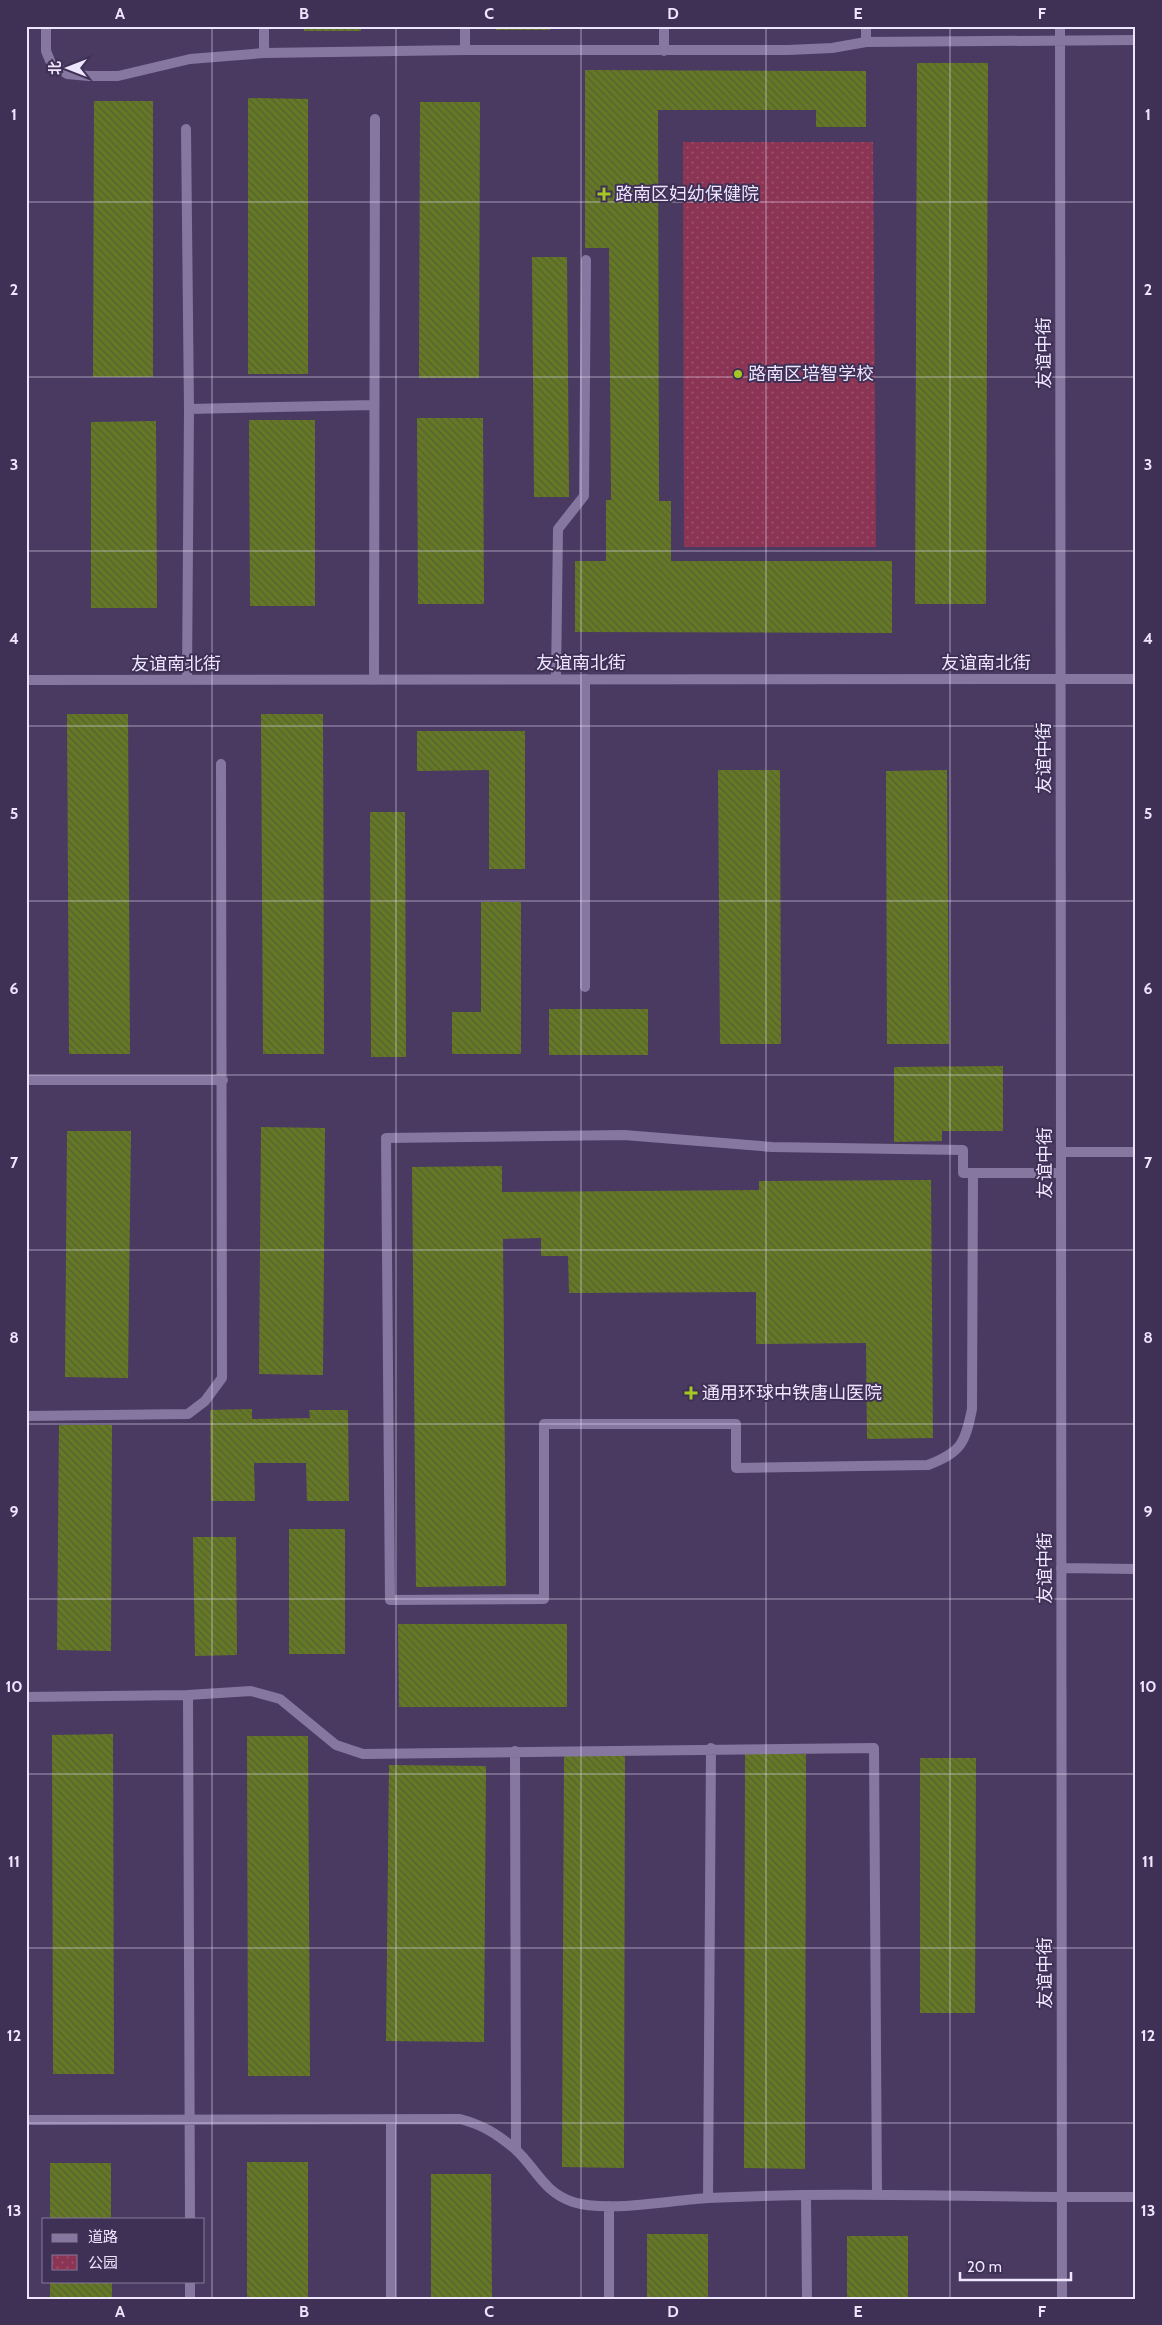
<svg xmlns="http://www.w3.org/2000/svg" width="1162" height="2325" font-family="Cabin,'Noto Sans SC',sans-serif">
  <defs>
    <pattern id="park-dots" width="8" height="8" patternUnits="userSpaceOnUse" patternTransform="scale(1.25)"><rect width="8" height="8" fill="#8c3453"/><path d="M2 2h.1M6 6h.1" fill="none" stroke="#9c516d" stroke-width="1.8" stroke-linecap="round"/></pattern>
    <pattern id="building-back-hatch" width="6" height="6" patternUnits="userSpaceOnUse" patternTransform="scale(1.25)"><rect width="6" height="6" fill="#657924"/><path d="M-1 5l2 2M0 0l6 6M5-1l2 2" fill="none" stroke="#565f38"/></pattern>
  </defs>
  <rect width="100%" height="100%" fill="#4a3a61"/>
  <!-- park -->
  <path fill="url(#park-dots)" d="M 683,142 L 873,142 L 876,547 L 684,547 Z"/>
  <!-- building -->
  <path fill="url(#building-back-hatch)" d="M 304,26 L 361,26 L 361,31 L 304,31 Z
    M 496,26 L 550,26 L 550,30 L 496,30 Z
    M 917,63 L 988,63 L 986,604 L 915,604 Z
    M 585,70 L 866,71 L 866,127 L 816,127 L 816,110 L 658,110 L 659,501 L 671,501 L 671,561 L 892,561 L 892,633 L 575,632 L 575,561 L 606,561 L 606,500 L 611,500 L 609,248 L 585,248 Z
    M 248,98 L 308,99 L 308,374 L 248,374 Z
    M 94,101 L 153,101 L 153,377 L 93,377 Z
    M 420,102 L 480,102 L 479,378 L 419,378 Z
    M 532,257 L 567,257 L 569,497 L 534,497 Z
    M 417,418 L 483,418 L 484,604 L 418,604 Z
    M 249,420 L 315,420 L 315,606 L 250,606 Z
    M 156,421 L 157,608 L 91,608 L 91,422 Z
    M 67,714 L 128,714 L 130,1054 L 69,1054 Z
    M 261,714 L 323,714 L 324,1054 L 263,1054 Z
    M 417,731 L 525,731 L 525,869 L 489,869 L 489,770 L 417,771 Z
    M 718,770 L 780,770 L 781,1044 L 720,1044 Z
    M 947,770 L 949,1044 L 887,1044 L 886,771 Z
    M 370,812 L 405,812 L 406,1057 L 371,1057 Z
    M 481,902 L 521,902 L 521,1054 L 452,1054 L 452,1012 L 481,1012 Z
    M 549,1009 L 648,1009 L 648,1055 L 549,1055 Z
    M 1003,1066 L 1003,1131 L 942,1131 L 942,1141 L 894,1142 L 894,1067 Z
    M 261,1127 L 325,1128 L 323,1375 L 259,1374 Z
    M 67,1131 L 131,1131 L 128,1378 L 65,1377 Z
    M 502,1166 L 502,1192 L 759,1190 L 759,1181 L 931,1180 L 933,1438 L 867,1439 L 866,1343 L 756,1344 L 756,1292 L 569,1293 L 568,1256 L 541,1256 L 541,1238 L 503,1239 L 506,1586 L 416,1587 L 412,1167 Z
    M 252,1409 L 252,1419 L 310,1418 L 309,1410 L 348,1410 L 349,1501 L 307,1501 L 306,1463 L 254,1463 L 255,1501 L 211,1501 L 210,1410 Z
    M 59,1425 L 112,1425 L 111,1651 L 57,1650 Z
    M 289,1529 L 345,1529 L 345,1654 L 289,1654 Z
    M 193,1537 L 236,1537 L 237,1655 L 195,1656 Z
    M 398,1624 L 567,1624 L 567,1707 L 399,1707 Z
    M 113,1734 L 114,2074 L 53,2074 L 52,1735 Z
    M 247,1736 L 308,1736 L 310,2076 L 248,2076 Z
    M 564,1753 L 625,1753 L 624,2168 L 562,2167 Z
    M 745,1754 L 806,1754 L 805,2169 L 744,2168 Z
    M 920,1758 L 976,1758 L 975,2013 L 920,2013 Z
    M 389,1765 L 486,1766 L 484,2042 L 386,2041 Z
    M 247,2162 L 308,2162 L 308,2299 L 247,2299 Z
    M 50,2163 L 111,2163 L 111,2219 L 50,2219 Z
    M 431,2174 L 491,2174 L 492,2299 L 431,2299 Z
    M 647,2234 L 708,2234 L 708,2299 L 647,2299 Z
    M 847,2236 L 908,2236 L 908,2299 L 847,2299 Z
    M 50,2281 L 112,2281 L 112,2299 L 50,2299 Z"/>
  <g fill="none" stroke-linecap="round" stroke-linejoin="round">
    <!-- service -->
    <path stroke="#8677a0" stroke-width="10" d="M 556,678 L 558,529 L 584,496 L 586,260
      M 585,987 L 585,679
      M 973,1173 L 972,1409 C 965,1444 961,1452 928,1465 L 736,1468 L 736,1424 L 544,1424 L 544,1599 L 390,1600 L 386,1138 L 624,1135 L 772,1147 L 963,1150 L 963,1173 L 1061,1173"/>
    <!-- minor -->
    <path stroke="#8677a0" stroke-width="10" d="M 46,26 L 46,51 L 51,63 L 67,74 L 89,76 L 118,76 L 190,59 L 264,53 L 465,50 L 788,50 L 832,48 L 866,42 L 1136,40
      M 264,26 L 264,53
      M 664,26 L 664,51
      M 866,26 L 866,42
      M 1060,26 L 1062,2299
      M 465,50 L 465,26
      M 186,129 L 189,409 L 187,680
      M 189,409 L 374,405
      M 26,680 L 1136,679
      M 374,680 L 375,119
      M 26,1080 L 223,1080
      M 1061,1152 L 1136,1152
      M 26,1416 L 188,1414 L 205,1401 L 222,1378 L 221,764
      M 1061,1568 L 1136,1569
      M 188,1695 L 190,2219
      M 26,1697 L 188,1695 L 251,1691 L 280,1699 L 336,1745 L 363,1754 L 874,1748 L 877,2195
      M 515,1751 L 516,2150
      M 26,2120 L 460,2119 C 483,2125 497,2134 515,2149 C 536,2168 543,2192 573,2202 C 607,2213 671,2200 708,2198 C 851,2191 993,2198 1136,2197
      M 391,2120 L 391,2299
      M 806,2196 L 807,2299
      M 708,2198 L 711,1748
      M 609,2206 L 609,2299
      M 190,2281 L 190,2299"/>
  </g>
  <!-- grid -->
  <path fill="none" stroke="#eee6fe" stroke-width="1" stroke-opacity="0.55" d="M 212,26 L 212,2299M 396,26 L 396,2299M 581,26 L 581,2299M 766,26 L 766,2299M 950,26 L 950,2299M 26,202 L 1136,202M 26,377 L 1136,377M 26,551 L 1136,551M 26,726 L 1136,726M 26,901 L 1136,901M 26,1075 L 1136,1075M 26,1250 L 1136,1250M 26,1424 L 1136,1424M 26,1599 L 1136,1599M 26,1774 L 1136,1774M 26,1948 L 1136,1948M 26,2123 L 1136,2123"/>
  <!-- markers -->
  <g fill="#a6c822" stroke="#3f3056" stroke-width="2">
    <path d="M601.5 186.5h5v5h5v5h-5v5h-5v-5h-5v-5h5z"/>
    <circle cx="738" cy="374" r="5"/>
    <path d="M688.5 1385.5h5v5h5v5h-5v5h-5v-5h-5v-5h5z"/>
  </g>
  <g text-anchor="middle" dominant-baseline="central" stroke-width="4" stroke-linejoin="round" paint-order="stroke">
    <!-- poi labels -->
    <g font-size="18" fill="#eee6fe" stroke="#3f3056" text-anchor="start">
      <text x="615" y="194">路南区妇幼保健院</text>
      <text x="748" y="374">路南区培智学校</text>
      <text x="702" y="1393">通用环球中铁唐山医院</text>
    </g>
    <!-- street labels -->
    <g font-size="18" fill="#eee6fe" stroke="#3f3056">
      <text transform="translate(1044 353) rotate(-90)">友谊中街</text>
      <text x="581" y="663">友谊南北街</text>
      <text x="986" y="663">友谊南北街</text>
      <text x="176" y="664">友谊南北街</text>
      <text transform="translate(1044 758) rotate(-90)">友谊中街</text>
      <text transform="translate(1045 1163) rotate(-90)">友谊中街</text>
      <text transform="translate(1045 1568) rotate(-90)">友谊中街</text>
      <text transform="translate(1045 1973) rotate(-90)">友谊中街</text>
    </g>
  </g>
  <!-- border -->
  <rect width="1162" height="2325" fill="none" stroke="#3f3056" stroke-width="55"/>
  <!-- legend -->
  <rect x="42" y="2218" width="162" height="65" fill="#3f3056" stroke="#857999"/>
  <rect x="52" y="2234" width="25" height="8" fill="#8677a0" stroke="#857999"/>
  <text x="88" y="2242" font-size="15" fill="#eee6fe">道路</text>
  <rect x="52" y="2255" width="25" height="15" fill="url(#park-dots)" stroke="#857999"/>
  <text x="88" y="2268" font-size="15" fill="#eee6fe">公园</text>
  <!-- north arrow -->
  <g transform="translate(68 68) rotate(270)" stroke="#3f3056" stroke-width="4" paint-order="stroke">
  <path d="M0-4L9 19L0 12L-9 19Z" fill="#eee6fe"/>
  <text y="-8" font-size="14" font-weight="bold" text-anchor="middle" fill="#eee6fe">北</text>
  </g>
  <!-- scale -->
  <path d="M960 2272v8h111v-8" fill="none" stroke="#eee6fe" stroke-width="2.5"/>
  <text x="967" y="2272" font-size="15" fill="#eee6fe" stroke="#3f3056" stroke-width="4" paint-order="stroke">20 m</text>
  <rect x="28" y="28" width="1106" height="2270" fill="none" stroke="#eee6fe" stroke-width="2"/>
  <g font-size="16" text-anchor="middle" font-weight="bold" fill="#eee6fe">
    <text x="120" y="19">A</text>
    <text x="304" y="19">B</text>
    <text x="489" y="19">C</text>
    <text x="673" y="19">D</text>
    <text x="858" y="19">E</text>
    <text x="1042" y="19">F</text>
    <text x="14" y="120">1</text>
    <text x="1148" y="120">1</text>
    <text x="14" y="295">2</text>
    <text x="1148" y="295">2</text>
    <text x="14" y="470">3</text>
    <text x="1148" y="470">3</text>
    <text x="14" y="644">4</text>
    <text x="1148" y="644">4</text>
    <text x="14" y="819">5</text>
    <text x="1148" y="819">5</text>
    <text x="14" y="994">6</text>
    <text x="1148" y="994">6</text>
    <text x="14" y="1168">7</text>
    <text x="1148" y="1168">7</text>
    <text x="14" y="1343">8</text>
    <text x="1148" y="1343">8</text>
    <text x="14" y="1517">9</text>
    <text x="1148" y="1517">9</text>
    <text x="14" y="1692">10</text>
    <text x="1148" y="1692">10</text>
    <text x="14" y="1867">11</text>
    <text x="1148" y="1867">11</text>
    <text x="14" y="2041">12</text>
    <text x="1148" y="2041">12</text>
    <text x="14" y="2216">13</text>
    <text x="1148" y="2216">13</text>
    <text x="120" y="2317">A</text>
    <text x="304" y="2317">B</text>
    <text x="489" y="2317">C</text>
    <text x="673" y="2317">D</text>
    <text x="858" y="2317">E</text>
    <text x="1042" y="2317">F</text>
  </g>
</svg>
